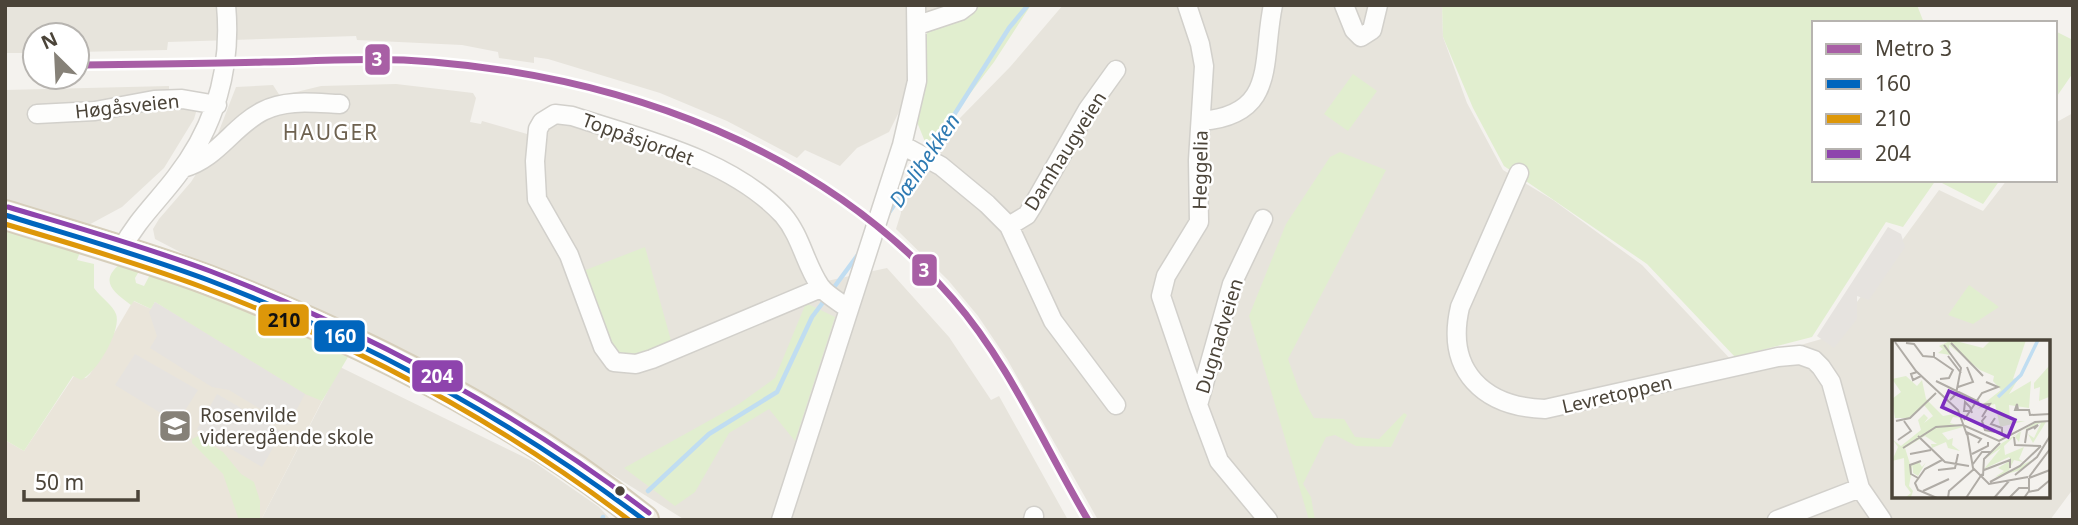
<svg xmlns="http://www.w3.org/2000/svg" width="2078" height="525" font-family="'Noto Sans',sans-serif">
  <rect width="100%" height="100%" fill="#f4f2ee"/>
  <!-- residential -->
  <path fill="#e7e4dc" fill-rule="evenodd" d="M 5,5 L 950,5 L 917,21 L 905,100 L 889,132 L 857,148 L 840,166 L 805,150 L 797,158 L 727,121 L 660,93 L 548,59 L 534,57 L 534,63 L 499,58 L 498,52 L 462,45 L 357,40 L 356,36 L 168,42 L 167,50 L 77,52 L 77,35 L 35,35 L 35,53 L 5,53 Z
    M 1063,5 L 1442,5 L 1443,37 L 1467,103 L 1503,170 L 1553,200 L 1642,265 L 1735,364 L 1832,336 L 1939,190 L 1983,211 L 2007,180 L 2055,180 L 2055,123 L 2073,113 L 2073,489 L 2050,520 L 1098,520 L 1007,359 L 978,316 L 948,280 L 896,229 L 901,213 L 900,188 L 911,168 L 1010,67 ZM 1894,341 L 2048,341 L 2048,495 L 1894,495 Z
    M 396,84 L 473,93 L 476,98 L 470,122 L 481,124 L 482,121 L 541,138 L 546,128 L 554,124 L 582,127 L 666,155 L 727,183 L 786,224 L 813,284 L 887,268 L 949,337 L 991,400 L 999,396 L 1068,520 L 685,520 L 492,400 L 363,334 L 230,273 L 205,265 L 155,239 L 153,229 L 159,219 L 191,182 L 212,149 L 236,87 L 273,85 L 280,96 L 321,86 Z
    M 169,86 L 169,93 L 202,92 L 194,119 L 164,168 L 122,207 L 83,228 L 5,204 L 5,90 Z
    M 340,367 L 534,462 L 599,507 L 611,520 L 261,520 Z"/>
  <!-- education -->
  <path fill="#eae5da" d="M 133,301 L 151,309 L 155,302 L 322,401 L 261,520 L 5,520 L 5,440 L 24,451 L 74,376 L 86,378 L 90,374 Z"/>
  <!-- green -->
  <path fill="#e1eecf" d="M 979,5 L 1031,5 L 994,62 L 928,149 L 917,122 L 927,32 L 971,16 Z
    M 1442,5 L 1917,5 L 1924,23 L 1814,23 L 1814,180 L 2000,180 L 1983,204 L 1936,180 L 1903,227 L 1886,222 L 1812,337 L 1735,357 L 1647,264 L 1504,166 L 1473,108 L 1443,37 Z
    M 2055,31 L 2073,40 L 2073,73 L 2055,99 Z
    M 1353,74 L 1377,91 L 1348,131 L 1324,114 Z
    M 1340,152 L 1386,170 L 1288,359 L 1300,393 L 1314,418 L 1344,419 L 1355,437 L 1379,439 L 1404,413 L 1407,415 L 1391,447 L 1356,446 L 1335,435 L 1326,437 L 1303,484 L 1311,497 L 1315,520 L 1309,520 L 1249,316 L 1286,224 L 1330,157 Z
    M 5,225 L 82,247 L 77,260 L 94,264 L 94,288 C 100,297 113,305 116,314 C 122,330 96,374 81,380 L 73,376 L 24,451 L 5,440 Z
    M 645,247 L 672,344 L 625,361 L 610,349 L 583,271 Z
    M 125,260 L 141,268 L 135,278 L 136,283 L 144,286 L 153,269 L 242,303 L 440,400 L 348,357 L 322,401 L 305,394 L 155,302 L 151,309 L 134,301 L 131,305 C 109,289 99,279 125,260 Z
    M 1969,285 L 1999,307 L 1973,324 L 1948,315 Z
    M 806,303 L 835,317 L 795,441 L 769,409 L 729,433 L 695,492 L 675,506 L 624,468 L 739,404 L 775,378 Z
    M 198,436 L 223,452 L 241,474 L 254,482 L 260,501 L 260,520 L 239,520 L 223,474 L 192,443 L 192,439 Z"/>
  <!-- parking -->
  <path fill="#e6e3df" d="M 1888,227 L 1901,234 L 1905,247 L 1869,300 L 1857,296 L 1857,319 L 1834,348 L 1817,336 Z
    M 155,302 L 305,394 L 288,426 L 229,390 L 212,387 L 150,348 L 157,336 L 149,312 Z
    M 135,354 L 198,390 L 177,423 L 115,385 Z
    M 217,394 L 282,432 L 262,467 L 197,429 Z"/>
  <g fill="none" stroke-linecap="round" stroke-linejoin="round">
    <!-- stream -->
    <path stroke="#c0ddf1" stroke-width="4.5" d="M 930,153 L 1009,28 L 1028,5
      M 888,214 L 925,160
      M 832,290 L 860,252
      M 648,491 L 709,434 L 777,392 L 812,317 L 827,297
      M 602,520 L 603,517"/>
    <defs>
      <path id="street" d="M 1187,5 L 1200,44 L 1204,66 L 1198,160 L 1199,222 L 1166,276 L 1161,296 L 1198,405
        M 1344,5 L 1354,30 L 1361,37 L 1372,30 L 1378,5
        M 918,25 L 960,11 L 968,5
        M 37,114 L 95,111 L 154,100 L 182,99 L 217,105
        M 1201,121 C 1278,115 1261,61 1273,5
        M 902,145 L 941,166 L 987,204 L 1009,226 L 1053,321 L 1116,405
        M 183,168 C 217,159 233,126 263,111 C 286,99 314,103 340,104
        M 1519,173 L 1460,307 C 1445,371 1484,407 1545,409 L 1778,357 L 1800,355 L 1814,360 L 1821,367 L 1831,382 L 1860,488 L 1882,520
        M 1263,219 L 1232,284 L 1198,405 L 1219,461 L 1268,520
        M 1009,226 L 1027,215 L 1032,207 L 1088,109 L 1116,70
        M 121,250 C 136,221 157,202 176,177 C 215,127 232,68 226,5
        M 821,288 L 652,359 L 636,364 L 614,362 L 603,347 L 569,255 L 537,199 L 535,161 L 538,129 L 542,122 L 555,114 L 572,116 C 642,139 731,159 783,215 C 801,236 805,264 820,286 C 826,295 840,302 849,309
        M 781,520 L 902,145 L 917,81 L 916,5
        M 1033,520 L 1034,516
        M 1777,520 L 1860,488"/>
      <path id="primary" d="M 5,215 C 73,236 141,255 208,280 C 361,339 515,417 644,520"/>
    </defs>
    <!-- street casing -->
    <use href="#street" stroke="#d2d0cb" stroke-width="21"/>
    <!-- primary casing -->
    <use href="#primary" stroke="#d6cebb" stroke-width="32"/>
    <!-- street -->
    <use href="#street" stroke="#fdfdfc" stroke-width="18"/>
    <!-- primary -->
    <use href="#primary" stroke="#f2efe6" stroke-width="28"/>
    <defs>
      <path id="bus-1" d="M 5,215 C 73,236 141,255 208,280 C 364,339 510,419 644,520"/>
      <path id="bus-2" d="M 5,224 C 71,244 138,263 202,287 C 355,344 500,422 629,520"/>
      <path id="bus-3" d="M 8,207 C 75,227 143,246 210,271 C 367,331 515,411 649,513"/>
    </defs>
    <!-- bus-1 casing -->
    <use href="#bus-1" stroke="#fff" stroke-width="10"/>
    <!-- bus-2 casing -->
    <use href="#bus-2" stroke="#fff" stroke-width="10"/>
    <!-- bus-3 casing -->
    <use href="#bus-3" stroke="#fff" stroke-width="10"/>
    <!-- bus-1 -->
    <use href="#bus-1" stroke="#0065bd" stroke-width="5"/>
    <!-- bus-2 -->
    <use href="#bus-2" stroke="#dd9709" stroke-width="5"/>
    <!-- bus-3 -->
    <use href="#bus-3" stroke="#8e44ad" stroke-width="5"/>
    <defs>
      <path id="metro-1" d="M 77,65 C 139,64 202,64 264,62 C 320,61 377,57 433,62 C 627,78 822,149 953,299 C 1009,363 1044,446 1088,520"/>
    </defs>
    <!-- metro-1 casing -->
    <use href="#metro-1" stroke="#fff" stroke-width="12"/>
    <!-- metro-1 -->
    <use href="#metro-1" stroke="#a85fa5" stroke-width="7"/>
  </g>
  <!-- icons -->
  <defs>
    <symbol id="school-square" viewBox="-11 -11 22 22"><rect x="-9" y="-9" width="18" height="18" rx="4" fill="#868178" stroke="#fff"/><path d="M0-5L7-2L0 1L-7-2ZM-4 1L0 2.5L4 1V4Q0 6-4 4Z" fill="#fff"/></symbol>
  </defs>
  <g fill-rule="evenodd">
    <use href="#school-square" x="156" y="407" width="38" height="38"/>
  </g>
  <!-- markers -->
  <circle fill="#4b4439" stroke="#fff" stroke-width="2.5" cx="620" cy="491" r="6"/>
  <g text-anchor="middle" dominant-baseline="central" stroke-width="5" stroke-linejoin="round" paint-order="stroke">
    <!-- street labels -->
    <g font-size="19" fill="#4b4439" stroke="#fff">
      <text transform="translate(127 106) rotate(-6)">Høgåsveien</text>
      <text transform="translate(638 139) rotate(20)">Toppåsjordet</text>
      <text transform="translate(1065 151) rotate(-58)">Damhaugveien</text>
      <text transform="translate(1200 170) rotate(-89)">Heggelia</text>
      <text transform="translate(1219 336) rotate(-73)">Dugnadveien</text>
      <text transform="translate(1617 394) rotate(-13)">Levretoppen</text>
    </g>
    <!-- poi labels -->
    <g font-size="19" fill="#4b4439" stroke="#fff" text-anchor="start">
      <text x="200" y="415">Rosenvilde<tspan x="200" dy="22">videregående skole</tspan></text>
    </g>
    <!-- neighbourhood labels -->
    <g font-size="21" letter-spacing="2" fill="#6e6250" stroke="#fff">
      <text x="331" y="132">HAUGER</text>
    </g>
    <!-- water labels -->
    <g font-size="21" font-style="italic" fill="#2e7ab2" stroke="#fff">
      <text transform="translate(924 160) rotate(-56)">Dælibekken</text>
    </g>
  </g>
  <!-- overview -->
  <g transform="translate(1892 340)">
    <rect width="158" height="158" fill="#f4f2ee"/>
    <path d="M 60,0 L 91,8 L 99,0 L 134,0 L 121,39 L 126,37 L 125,41 L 117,54 L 139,41 L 137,68 L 117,65 L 118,81 L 133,81 L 108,87 L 103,64 L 85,69 L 109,50 L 101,41 L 102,36 L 88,30 L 57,5 L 58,15 L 46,13 L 51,9 L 47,6 ZM 157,26 L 157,57 L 147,61 L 148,47 L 142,49 L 142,43 ZM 14,36 L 25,46 L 30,40 L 34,59 L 51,76 L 62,74 L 70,78 L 61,77 L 58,83 L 71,87 L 50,93 L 56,100 L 61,98 L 60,105 L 68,111 L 56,108 L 54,102 L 40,108 L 39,104 L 45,104 L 33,96 L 13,108 L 18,124 L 27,122 L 30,127 L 34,122 L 26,136 L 21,133 L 21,124 L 17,146 L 21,151 L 19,157 L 14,157 L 19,153 L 13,145 L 12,118 L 0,121 L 6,107 L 1,100 L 9,106 L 29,90 L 26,80 L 32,74 L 36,78 L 32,83 L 41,76 L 32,65 L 17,78 L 3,78 L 0,59 L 9,52 L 0,39 ZM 154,82 L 141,103 L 136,94 L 142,98 L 149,83 L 129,91 L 127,102 L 123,97 L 127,92 L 112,106 L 113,115 L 132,107 L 127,119 L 131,122 L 122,120 L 116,132 L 142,119 L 129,130 L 103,137 L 112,131 L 106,128 L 119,120 L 117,117 L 92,129 L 109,108 L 93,119 L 110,103 L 141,84 L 148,81 Z" fill="#e1eecf"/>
    <path fill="none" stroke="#c0ddf1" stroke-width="3.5" d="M 106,57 L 129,35 L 146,0"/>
    <path fill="none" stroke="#b0aca6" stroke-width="2" d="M 3,2 L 24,31 L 66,70 L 75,95M 14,3 L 22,4 L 31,16 L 42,17 L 42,12M 59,3 L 91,36M 52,5 L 69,28 L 64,54 L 58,60M 56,16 L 69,33M 42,17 L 61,30 L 57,38 L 48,39M 25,32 L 19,34 L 21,40 L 29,36M 44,41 L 87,62M 66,47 L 81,42 L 75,27M 87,65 L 98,64 L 90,77M 126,70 L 125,64 L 123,70 L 137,70 L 138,75 L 158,74M 79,71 L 72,71 L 73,62 L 78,67 L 80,73M 94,76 L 90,81 L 93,90 L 110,93M 103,78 L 99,84 L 110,88 L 110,94M 72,80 L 90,53 L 106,47 L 94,42M 4,81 L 18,78 L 44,53M 74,92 L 89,99 L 86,103M 75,92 L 81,128 L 97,144 L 136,137M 26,96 L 53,122 L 77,126M 122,97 L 123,105 L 149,106M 6,100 L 19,91 L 12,81M 133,103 L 135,90 L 146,85 L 142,89M 11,108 L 44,87 L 71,85 L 107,101 L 143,82 L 158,81M 18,114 L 39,110M 80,114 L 96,106 L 96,102M 81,124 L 90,112 L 99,112M 46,130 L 63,128 L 66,114M 92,130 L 118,120 L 118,128M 123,135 L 145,117 L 158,96M 91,136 L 92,119 L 108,103M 137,137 L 158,109M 26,138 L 19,134 L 18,125 L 29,121M 137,138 L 158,130M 98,142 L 128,126 L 149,106M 31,151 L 57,139M 136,152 L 146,150 L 158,140M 45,158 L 26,150 L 23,143 L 33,129 L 50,120M 56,158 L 57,151 L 82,129M 74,158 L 90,134M 102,158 L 117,141M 117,158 L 127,148 L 136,148M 132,158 L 137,151 L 137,138"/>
    <path fill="#7b2cbf" fill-opacity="0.15" stroke="#7b2cbf" stroke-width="3.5" d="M 57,51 L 123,80 L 116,97 L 50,67 Z"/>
    <rect width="158" height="158" fill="none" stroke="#4b4439" stroke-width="3.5"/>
  </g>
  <g stroke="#fff" stroke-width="2.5">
    <rect x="364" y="43" width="27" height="33" rx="7" fill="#a85fa5"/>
    <rect x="911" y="253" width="27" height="34" rx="7" fill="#a85fa5"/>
    <rect x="257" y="303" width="53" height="34" rx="7" fill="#dd9709"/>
    <rect x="313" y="319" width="53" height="34" rx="7" fill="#0065bd"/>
    <rect x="411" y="359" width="53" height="34" rx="7" fill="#8e44ad"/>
  </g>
  <g font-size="19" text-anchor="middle" font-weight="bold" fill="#fff">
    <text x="377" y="66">3</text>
    <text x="924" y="277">3</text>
    <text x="340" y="343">160</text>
    <text x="437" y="383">204</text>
  </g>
  <g font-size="19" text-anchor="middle" font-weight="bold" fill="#111">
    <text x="284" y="327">210</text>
  </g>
  <!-- border -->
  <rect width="2078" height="525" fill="none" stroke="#4b4439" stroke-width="14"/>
  <!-- legend -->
  <rect x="1812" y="21" width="245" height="161" fill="#ffffff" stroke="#b7b4b0" stroke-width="2"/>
  <rect x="1826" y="44" width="35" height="10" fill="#a85fa5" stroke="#b7b4b0" stroke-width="2"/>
  <text x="1875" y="56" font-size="21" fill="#4b4439">Metro 3</text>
  <rect x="1826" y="79" width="35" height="10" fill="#0065bd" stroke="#b7b4b0" stroke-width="2"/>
  <text x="1875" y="91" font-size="21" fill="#4b4439">160</text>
  <rect x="1826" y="114" width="35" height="10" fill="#dd9709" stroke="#b7b4b0" stroke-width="2"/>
  <text x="1875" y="126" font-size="21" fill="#4b4439">210</text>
  <rect x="1826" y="149" width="35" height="10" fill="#8e44ad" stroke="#b7b4b0" stroke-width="2"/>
  <text x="1875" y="161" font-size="21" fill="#4b4439">204</text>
  <!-- north arrow -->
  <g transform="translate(56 56) rotate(336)"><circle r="33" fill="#ffffff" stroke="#b7b4b0" stroke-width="2"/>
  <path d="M0-5L12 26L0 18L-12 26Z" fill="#868178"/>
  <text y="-10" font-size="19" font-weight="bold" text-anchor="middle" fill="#4b4439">N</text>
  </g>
  <!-- scale -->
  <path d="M24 490v10h114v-10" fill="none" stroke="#4b4439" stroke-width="3.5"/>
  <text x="35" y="490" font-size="21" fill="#4b4439" stroke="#ffffff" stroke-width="5" paint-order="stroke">50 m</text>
</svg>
